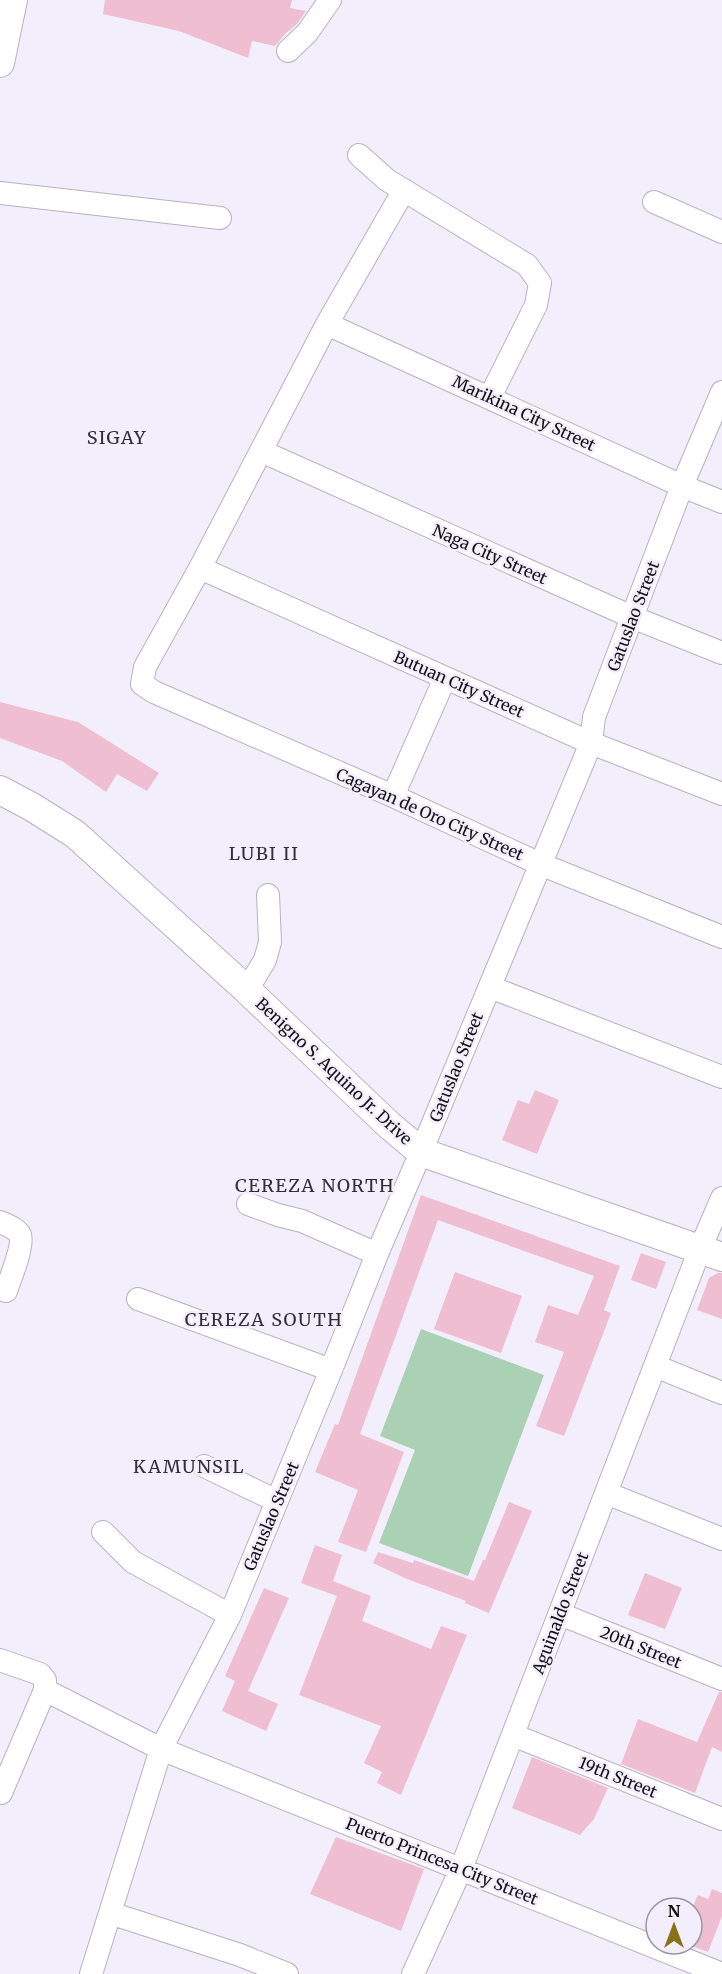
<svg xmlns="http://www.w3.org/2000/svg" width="722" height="1974" font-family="Merriweather,serif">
  <rect width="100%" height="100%" fill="#f3eefc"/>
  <!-- green -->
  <path fill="#abd1b5" d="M 421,1329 L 544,1375 L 468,1576 L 379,1543 L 415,1450 L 380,1436 Z"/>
  <!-- building -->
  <path fill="#efbed1" d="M 105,0 L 292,0 L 290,8 L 306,11 L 297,24 L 285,34 L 275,46 L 252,41 L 248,58 L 179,31 L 103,14 Z
    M 0,702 L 78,722 L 159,773 L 147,791 L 117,774 L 106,792 L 62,761 L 0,738 Z
    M 535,1090 L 559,1100 L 537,1154 L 502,1140 L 518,1100 L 529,1104 Z
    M 421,1195 L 620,1266 L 604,1310 L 611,1313 L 564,1436 L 536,1426 L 564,1352 L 535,1342 L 548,1305 L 578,1315 L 594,1276 L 438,1220 L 360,1434 L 404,1452 L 366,1552 L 338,1542 L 358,1490 L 315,1472 L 335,1424 L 338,1425 Z
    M 641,1253 L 666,1262 L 656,1289 L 631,1280 Z
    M 455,1272 L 522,1296 L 501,1353 L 434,1329 Z
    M 718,1273 L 722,1273 L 722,1319 L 697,1310 L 709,1278 Z
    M 509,1502 L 532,1511 L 489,1613 L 465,1603 L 466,1601 L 407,1579 L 373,1563 L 378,1552 L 413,1563 L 414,1560 L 474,1581 L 483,1560 L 485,1560 Z
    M 315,1545 L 342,1555 L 333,1581 L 371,1596 L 362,1621 L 431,1649 L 441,1626 L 467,1635 L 401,1795 L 377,1783 L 382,1772 L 364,1763 L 381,1726 L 299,1695 L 337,1596 L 301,1583 Z
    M 645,1573 L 682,1588 L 665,1629 L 628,1615 Z
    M 264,1588 L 289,1598 L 248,1691 L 278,1704 L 266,1731 L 222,1711 L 235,1681 L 225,1676 Z
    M 719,1692 L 722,1692 L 722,1752 L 712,1747 L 695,1793 L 621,1764 L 638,1719 L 697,1742 Z
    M 532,1757 L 608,1788 L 594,1819 L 580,1835 L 512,1808 Z
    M 336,1837 L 424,1869 L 401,1931 L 310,1894 Z
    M 712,1889 L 722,1893 L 722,1916 L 708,1952 L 692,1946 L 692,1908 L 698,1895 L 708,1899 Z"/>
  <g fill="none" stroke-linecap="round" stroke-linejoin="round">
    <defs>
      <path id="minor" d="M 288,51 L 307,33 L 330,0
        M 359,155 L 387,180 L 527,265 L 540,283 L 536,305 L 490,397
        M 404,190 L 327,324 L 200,568 L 145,667 L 142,684 L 154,692 L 393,796 L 540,864 L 722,937
        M 0,193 L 220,218
        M 654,202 L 722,232
        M 327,324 L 682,486 L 722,502
        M 261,451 L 632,617 L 722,653
        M 200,568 L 591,743 L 722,794
        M 393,796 L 445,678
        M 490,987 L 722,1077
        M 247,990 L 265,960 L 270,942 L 268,895
        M 248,1204 L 278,1215 L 302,1221 L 377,1254
        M 0,1222 C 7,1225 16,1228 20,1235 C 24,1246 10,1279 6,1291
        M 138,1299 L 331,1370
        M 655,1366 L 722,1393
        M 204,1466 L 277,1501
        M 606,1493 L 722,1539
        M 103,1532 L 133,1562 L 230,1615
        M 560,1614 L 722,1679
        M 0,1660 L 40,1674 L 45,1680 L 45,1690 L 161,1749 L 722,1974
        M 513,1735 L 722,1819
        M 1,1793 L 45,1690
        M 110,1913 L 240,1955 L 287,1974
        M 91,1974 L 161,1749 L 230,1615 L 331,1370 L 377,1254 L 421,1152 L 591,743 L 594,717 L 682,486 L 722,392
        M 413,1974 L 461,1869 L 700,1249 L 722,1198"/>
      <path id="major" d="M 0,63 L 13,0
        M 0,790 L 32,807 L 75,834 L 247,990 L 389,1125 L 421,1152 L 722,1257"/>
    </defs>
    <!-- minor casing -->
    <use href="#minor" stroke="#b6b2bf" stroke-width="24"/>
    <!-- major casing -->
    <use href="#major" stroke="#b6b2bf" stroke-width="30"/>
    <!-- minor -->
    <use href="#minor" stroke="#fff" stroke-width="22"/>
    <!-- major -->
    <use href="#major" stroke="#fff" stroke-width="28"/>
  </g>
  <g text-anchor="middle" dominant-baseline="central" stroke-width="5" stroke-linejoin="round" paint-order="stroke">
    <!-- street labels -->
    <g font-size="16" fill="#121015" stroke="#f3eefc">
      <text transform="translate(524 413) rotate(25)">Marikina City Street</text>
      <text transform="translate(490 554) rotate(24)">Naga City Street</text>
      <text transform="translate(633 616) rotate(-69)">Gatuslao Street</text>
      <text transform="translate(459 684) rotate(24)">Butuan City Street</text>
      <text transform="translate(430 814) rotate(24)">Cagayan de Oro City Street</text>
      <text transform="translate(456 1067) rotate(-68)">Gatuslao Street</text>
      <text transform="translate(334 1071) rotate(43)">Benigno S. Aquino Jr. Drive</text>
      <text transform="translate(271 1516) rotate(-67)">Gatuslao Street</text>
      <text transform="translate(560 1613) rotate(-69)">Aguinaldo Street</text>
      <text transform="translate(641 1647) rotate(22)">20th Street</text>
      <text transform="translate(618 1777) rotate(22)">19th Street</text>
      <text transform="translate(442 1861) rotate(22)">Puerto Princesa City Street</text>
    </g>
    <!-- neighbourhood labels -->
    <g font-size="18" letter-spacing="1.5" fill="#322e38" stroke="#f3eefc">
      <text x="117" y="437">SIGAY</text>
      <text x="264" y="853">LUBI II</text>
      <text x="315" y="1185">CEREZA NORTH</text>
      <text x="264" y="1319">CEREZA SOUTH</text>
      <text x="189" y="1466">KAMUNSIL</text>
    </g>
  </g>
  <!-- north arrow -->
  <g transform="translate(674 1926)"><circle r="28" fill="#f3eefc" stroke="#9995a0" stroke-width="1.5"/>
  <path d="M0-4.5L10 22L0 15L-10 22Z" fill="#877315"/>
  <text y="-9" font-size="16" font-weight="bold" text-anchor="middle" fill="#121015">N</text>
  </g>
</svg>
